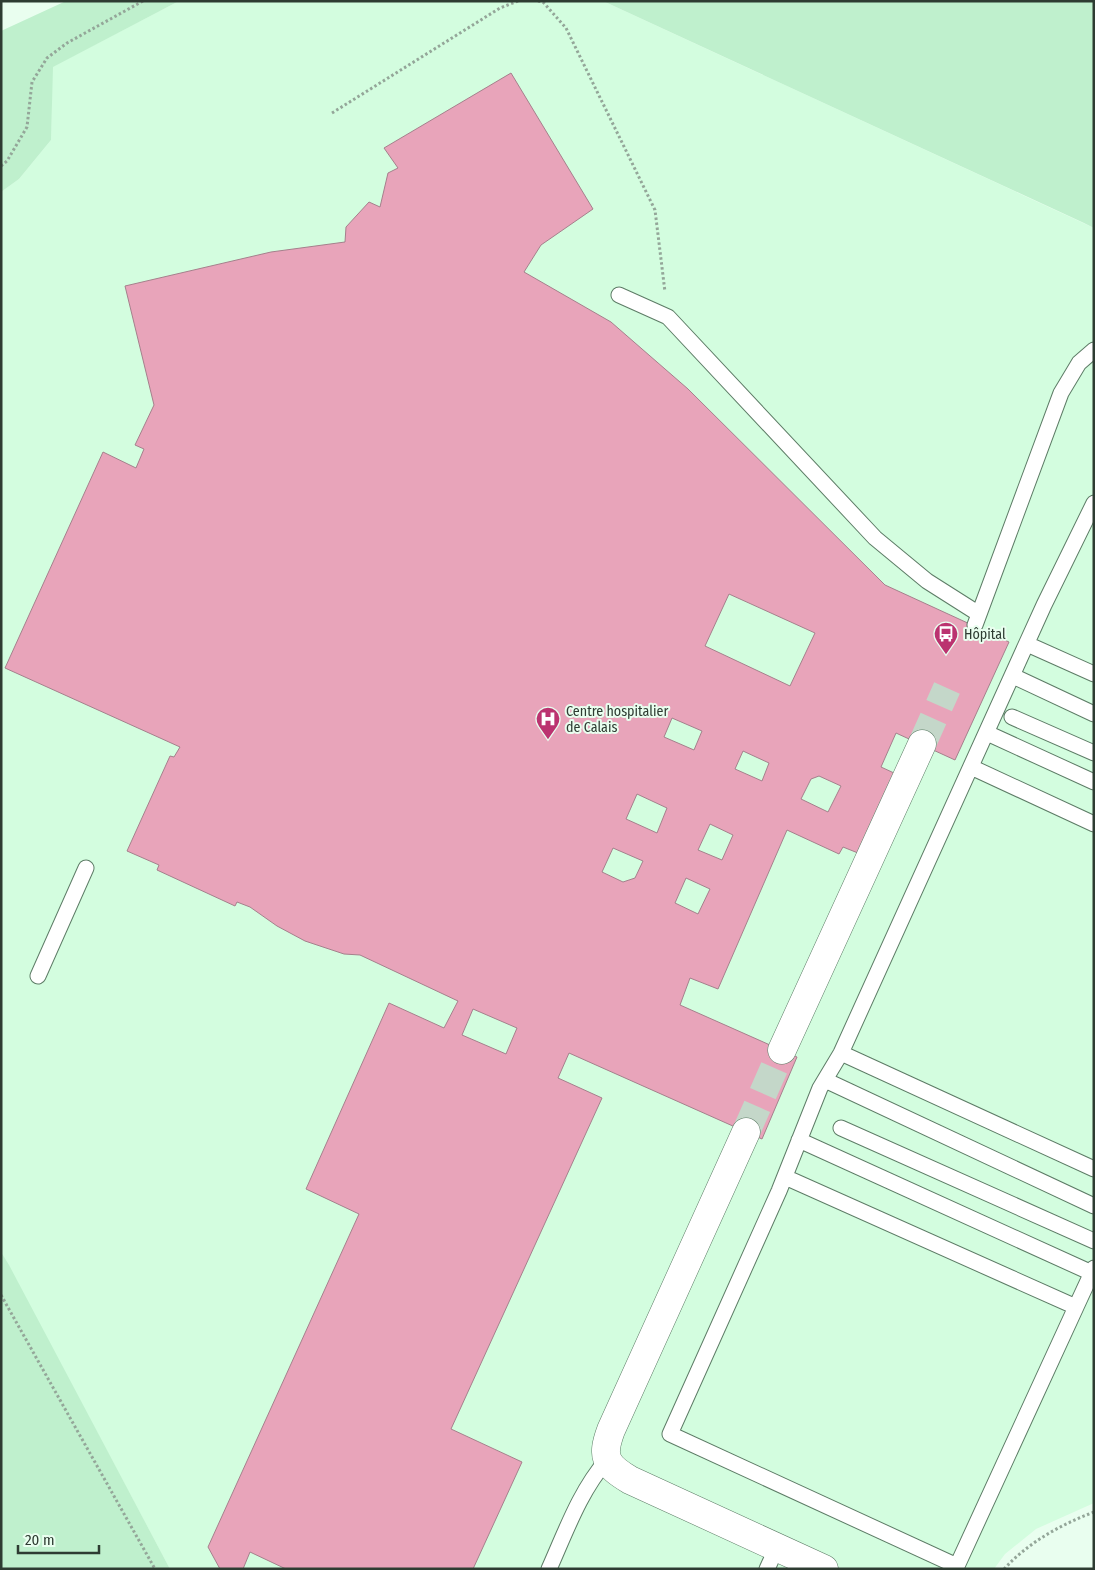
<svg xmlns="http://www.w3.org/2000/svg" width="1095" height="1570" font-family="'Fira Sans Condensed',sans-serif">
  <rect width="100%" height="100%" fill="#e9feef"/>
  <!-- built -->
  <path fill="#d3fddf" d="M 179,1 L 603,1 L 1094,228 L 1094,1503 L 1036,1529 L 1005,1554 L 994,1569 L 170,1569 L 1,1252 L 1,192 L 19,179 L 51,140 L 52,67 Z"/>
  <!-- green -->
  <path fill="#bff0cd" d="M 66,1 L 179,1 L 53,67 L 51,140 L 19,179 L 1,192 L 1,31 Z
    M 603,1 L 1094,1 L 1094,228 L 1084,223 Z
    M 1,1252 L 9,1265 L 170,1569 L 1,1569 Z"/>
  <!-- building -->
  <path fill="#e8a4ba" stroke="#a5808c" fill-rule="evenodd" d="M 511,73 L 593,209 L 541,245 L 524,272 L 611,322 L 688,389 L 885,585 L 1009,642 L 955,760 L 896,733 L 881,767 L 894,773 L 858,853 L 843,847 L 839,854 L 787,830 L 718,989 L 690,978 L 680,1005 L 797,1057 L 762,1139 L 569,1053 L 558,1078 L 602,1098 L 451,1429 L 522,1462 L 473,1569 L 286,1569 L 250,1552 L 243,1569 L 220,1569 L 208,1547 L 359,1214 L 306,1189 L 389,1003 L 444,1028 L 458,1001 L 360,955 L 344,954 L 305,941 L 277,926 L 250,907 L 237,902 L 235,906 L 157,870 L 159,865 L 127,851 L 170,756 L 174,757 L 180,747 L 5,668 L 103,452 L 136,468 L 144,449 L 135,445 L 154,405 L 125,286 L 271,252 L 345,242 L 346,227 L 369,202 L 380,207 L 388,173 L 398,168 L 384,148 ZM 729,594 L 815,633 L 790,686 L 705,646 ZM 672,718 L 702,731 L 694,750 L 664,737 ZM 743,751 L 769,763 L 762,781 L 735,769 ZM 819,776 L 841,786 L 828,812 L 801,799 L 811,779 ZM 637,794 L 667,808 L 657,833 L 626,819 ZM 710,824 L 733,835 L 722,860 L 698,850 ZM 613,848 L 643,861 L 635,878 L 623,882 L 602,872 ZM 686,878 L 710,889 L 698,914 L 675,903 ZM 473,1009 L 517,1028 L 506,1054 L 462,1035 Z"/>
  <g fill="none" stroke-linecap="round" stroke-linejoin="round">
    <!-- street-tunnel -->
    <path stroke="#c4d7c9" stroke-width="28" stroke-dasharray="28 14" stroke-linecap="butt" d="M 922,744 L 947,688
      M 746,1132 L 782,1050"/>
    <defs>
      <path id="lane" d="M 619,295 L 668,317 L 875,538 L 927,581 L 979,614
        M 975,625 L 1061,393 L 1079,363 L 1094,350
        M 1027,644 L 1094,674
        M 1013,676 L 1094,714
        M 1012,717 L 1094,753
        M 987,733 L 1094,782
        M 971,767 L 1094,824
        M 38,976 L 86,868
        M 841,1053 L 1094,1169
        M 825,1080 L 1094,1206
        M 841,1128 L 1094,1241
        M 799,1140 L 1094,1274
        M 785,1177 L 1076,1307 L 957,1566 L 670,1434 L 779,1191 L 820,1088 L 841,1053 L 1044,605 L 1094,503
        M 1076,1307 L 1094,1268
        M 549,1569 C 566,1531 580,1491 607,1460
        M 767,1569 L 777,1547"/>
      <path id="street" d="M 782,1050 L 922,744
        M 746,1132 L 611,1430 C 601,1457 605,1465 630,1480 L 824,1569"/>
    </defs>
    <!-- lane casing -->
    <use href="#lane" stroke="#5d7c66" stroke-width="17"/>
    <!-- street casing -->
    <use href="#street" stroke="#5d7c66" stroke-width="29"/>
    <!-- path -->
    <path stroke="#94a699" stroke-width="3" stroke-dasharray="2.5 2.5" stroke-linecap="butt" d="M 538,1 L 543,2 L 566,28 L 655,210 L 665,292
      M 332,113 L 500,8 L 518,1
      M 1,166 L 7,161 L 27,127 L 32,82 L 47,58 L 67,43 L 143,1
      M 1,1295 L 155,1569
      M 1004,1569 C 1029,1542 1060,1525 1094,1512"/>
    <!-- lane -->
    <use href="#lane" stroke="#fff" stroke-width="15"/>
    <!-- street -->
    <use href="#street" stroke="#fff" stroke-width="28"/>
  </g>
  <!-- icons -->
  <defs>
    <symbol id="bus-pin" viewBox="-11 -11 22 30"><path d="M0 17L-7.5 6A9.5 9.5 0 1 1 7.5 6Z" fill="#bb3370" stroke="#e9feef"/><path d="M-5-6H5V4H4V6H2V4H-2V6H-4V4H-5ZM-3.5-4V0h7V-4ZM-3.5 1.2v1.5H-2V1.2ZM2 1.2v1.5H3.5V1.2Z" fill="#fff"/></symbol>
    <symbol id="hospital-pin" viewBox="-11 -11 22 30"><path d="M0 17L-7.5 6A9.5 9.5 0 1 1 7.5 6Z" fill="#bb3370" stroke="#e9feef"/><path d="M-5-5h3v3.5h4V-5h3V5h-3V1.5h-4V5h-3Z" fill="#fff"/></symbol>
  </defs>
  <g fill-rule="evenodd">
    <use href="#bus-pin" x="932" y="620" width="28" height="38"/>
    <use href="#hospital-pin" x="534" y="705" width="28" height="38"/>
  </g>
  <g text-anchor="middle" dominant-baseline="central" stroke-width="4" stroke-linejoin="round" paint-order="stroke">
    <!-- poi labels -->
    <g font-size="14" fill="#2e3c32" stroke="#e9feef" text-anchor="start">
      <text x="964" y="634">Hôpital</text>
      <text x="566" y="711">Centre hospitalier<tspan x="566" dy="16">de Calais</tspan></text>
    </g>
  </g>
  <!-- border -->
  <rect width="1095" height="1570" fill="none" stroke="#2e3c32" stroke-width="5"/>
  <!-- scale -->
  <path d="M18 1545v8h81v-8" fill="none" stroke="#2e3c32" stroke-width="2.5"/>
  <text x="25" y="1545" font-size="15" fill="#2e3c32" stroke="#e9feef" stroke-width="4" paint-order="stroke">20 m</text>
</svg>
